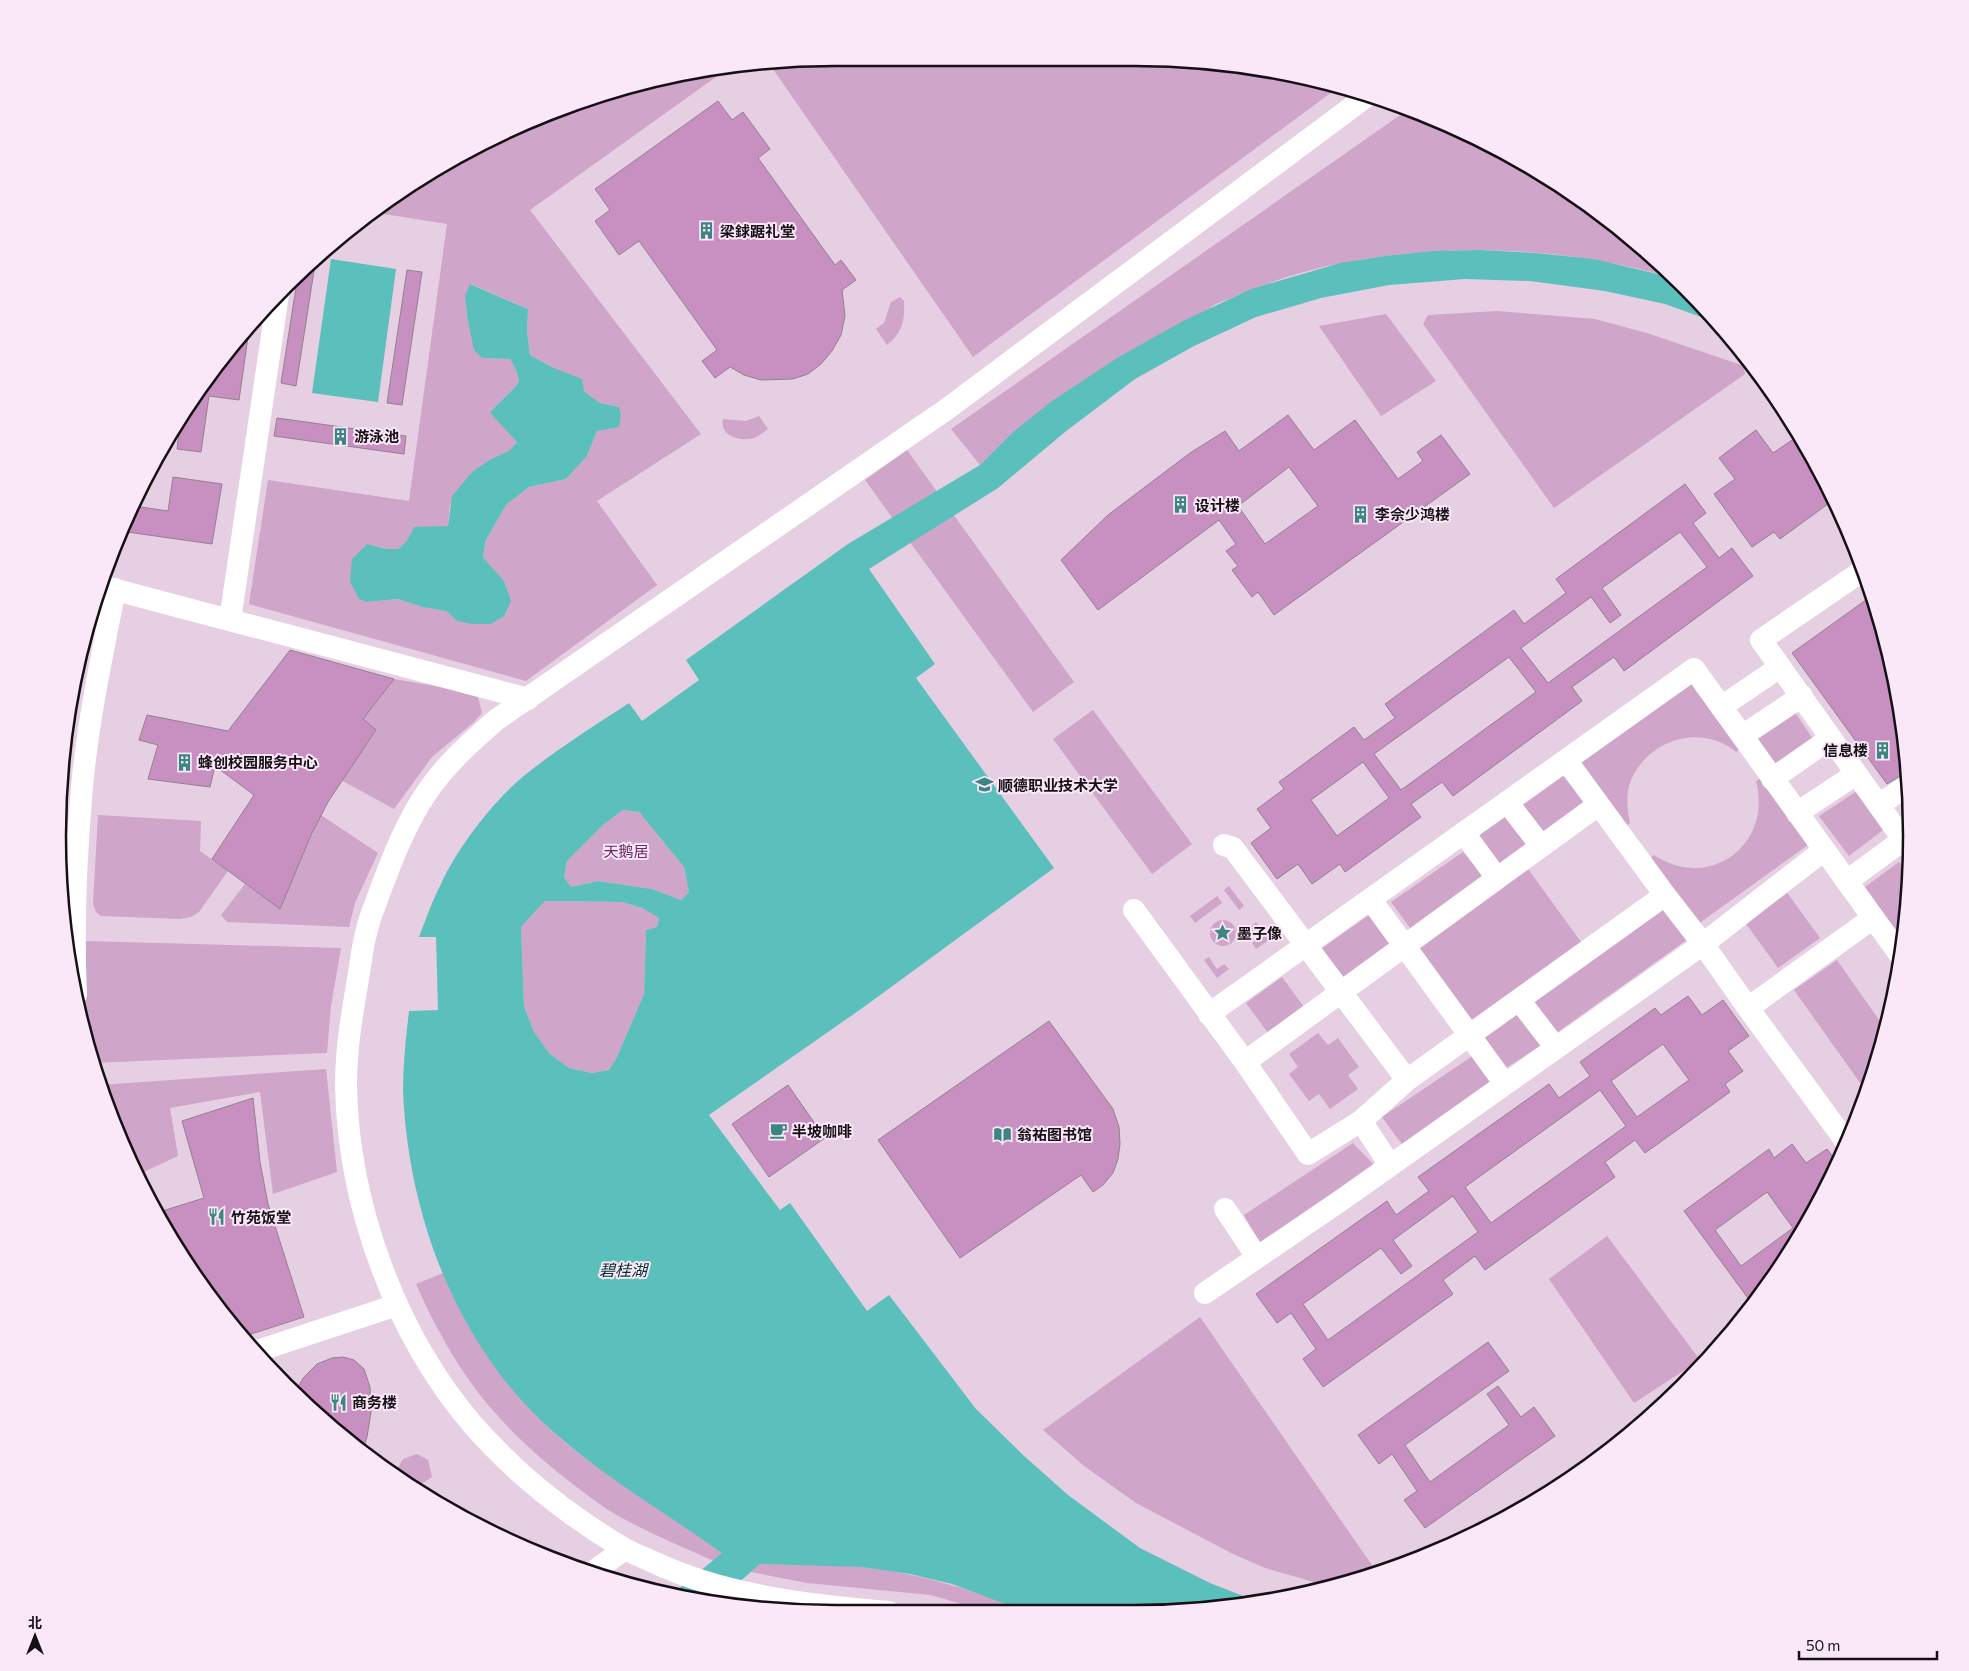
<svg xmlns="http://www.w3.org/2000/svg" width="1969" height="1671" font-family="Commissioner,'Noto Sans SC',sans-serif">
  <rect width="100%" height="100%" fill="#ecdaea"/>
  <!-- built -->
  <path fill="#e6cee3" d="M 835,58 L 1235,64 L 1335,84 L 1477,138 L 1607,218 L 1718,322 L 1781,404 L 1852,538 L 1897,684 L 1911,836 L 1896,988 L 1852,1133 L 1780,1268 L 1683,1386 L 1565,1483 L 1431,1554 L 1286,1598 L 1134,1613 L 784,1612 L 683,1598 L 586,1572 L 446,1509 L 362,1453 L 286,1386 L 188,1267 L 117,1133 L 84,1037 L 64,937 L 58,836 L 64,734 L 84,634 L 117,538 L 189,403 L 251,322 L 322,251 L 403,189 L 491,138 L 634,84 L 734,64 Z"/>
  <!-- green -->
  <path fill="#cfa5ca" fill-rule="evenodd" d="M 836,58 L 1235,64 L 1340,86 L 973,357 L 768,62 Z
    M 734,64 L 530,210 L 701,434 L 597,501 L 657,585 L 526,681 L 249,604 L 268,480 L 409,501 L 447,224 L 372,212 L 403,189 L 491,138 L 634,84 ZM 471,284 L 528,309 L 527,332 L 530,355 L 554,368 L 600,403 L 619,407 L 597,431 L 587,456 L 566,479 L 529,487 L 506,505 L 486,540 L 483,557 L 504,581 L 457,621 L 446,611 L 422,607 L 398,599 L 367,602 L 367,544 L 387,549 L 398,549 C 412,536 429,528 448,526 L 450,505 L 473,471 L 491,459 L 510,451 L 517,441 L 490,413 C 499,401 511,394 519,381 L 516,370 L 510,359 L 482,358 C 472,336 458,307 471,284 Z
    M 1406,111 L 1477,138 L 1607,218 L 1670,277 C 1564,247 1450,242 1342,263 C 1299,271 1256,287 1216,304 L 1012,433 L 980,465 L 951,429 Z
    M 900,297 L 904,301 C 905,321 902,333 887,345 L 876,329 L 884,323 L 891,302 Z
    M 1497,311 L 1595,319 L 1650,334 L 1744,366 L 1745,374 L 1554,508 L 1423,324 L 1428,315 Z
    M 1386,314 L 1436,381 L 1381,416 L 1319,326 Z
    M 759,416 L 768,429 C 764,432 759,436 754,438 C 741,442 719,436 723,419 L 746,421 Z
    M 907,450 L 1074,682 L 1033,712 L 865,480 Z
    M 394,679 L 470,692 L 478,697 L 482,713 L 474,722 L 432,757 L 394,809 L 341,780 L 376,731 L 363,719 Z
    M 1694,680 L 1743,746 L 1736,752 C 1702,723 1650,739 1632,778 C 1625,792 1627,808 1630,823 L 1622,829 L 1576,765 Z
    M 1093,710 L 1192,844 L 1152,874 L 1053,739 Z
    M 1794,711 L 1813,739 L 1776,765 L 1757,737 Z
    M 1563,776 L 1588,805 L 1544,833 L 1523,805 Z
    M 1764,776 L 1812,842 L 1694,927 L 1646,861 L 1654,855 C 1709,892 1773,845 1756,781 Z
    M 1860,789 L 1887,827 L 1849,856 L 1819,816 Z
    M 623,810 L 639,812 L 684,867 L 689,892 L 681,900 L 652,889 L 598,881 L 571,887 L 564,877 L 567,861 L 603,825 Z
    M 98,815 L 201,821 L 200,851 L 228,871 L 199,912 L 191,917 L 180,919 L 101,916 L 96,912 L 93,904 Z
    M 321,815 L 378,853 L 355,903 L 349,927 L 227,922 L 221,915 L 245,884 L 279,908 L 311,835 Z
    M 1506,816 L 1530,846 L 1500,865 L 1478,834 Z
    M 1463,852 L 1488,881 L 1413,932 L 1391,902 Z
    M 1899,862 L 1908,874 L 1901,937 L 1865,887 Z
    M 1526,866 L 1581,942 L 1472,1020 L 1417,944 Z
    M 1229,886 L 1244,906 L 1239,910 L 1224,890 Z
    M 1786,891 L 1820,938 L 1778,968 L 1744,921 Z
    M 1217,896 L 1222,903 L 1195,923 L 1190,916 Z
    M 545,901 L 622,902 L 642,908 L 659,918 L 657,927 L 646,930 L 644,994 L 617,1057 L 609,1070 L 592,1073 L 569,1068 L 550,1054 L 534,1032 L 524,1006 L 521,927 Z
    M 1665,908 L 1688,939 L 1555,1034 L 1534,1002 Z
    M 1372,913 L 1396,944 L 1345,980 L 1321,949 Z
    M1210 933a13 13 0 1 1 26 0a13 13 0 1 1-26 0Z
    M 1256,922 L 1269,940 L 1256,949 L 1252,943 L 1259,938 L 1250,927 Z
    M 86,941 L 341,948 L 331,1006 L 327,1053 L 93,1063 C 81,1028 85,978 86,941 Z
    M 1209,957 L 1217,969 L 1224,964 L 1229,969 L 1217,978 L 1204,960 Z
    M 1837,960 L 1884,1027 L 1865,1090 L 1794,990 Z
    M 1282,977 L 1304,1007 L 1268,1033 L 1246,1003 Z
    M 1519,1012 L 1543,1044 L 1506,1068 L 1483,1036 Z
    M 1318,1033 L 1328,1045 L 1338,1038 L 1359,1067 L 1348,1075 L 1358,1089 L 1330,1109 L 1319,1094 L 1309,1101 L 1289,1074 L 1298,1067 L 1289,1054 Z
    M 1477,1053 L 1496,1082 L 1404,1147 L 1382,1117 Z
    M 326,1069 L 337,1172 L 273,1194 L 260,1092 L 170,1108 L 178,1156 L 139,1174 L 117,1133 L 100,1085 Z
    M 1353,1143 L 1378,1169 L 1262,1247 L 1244,1215 Z
    M 1607,1236 L 1700,1360 L 1634,1403 L 1549,1279 Z
    M 443,1273 C 466,1331 504,1387 550,1429 C 587,1464 631,1489 673,1518 C 690,1529 706,1542 723,1553 L 714,1561 C 678,1545 641,1530 608,1510 C 596,1502 585,1493 574,1485 C 547,1464 520,1441 498,1416 C 465,1381 435,1328 416,1284 Z
    M 1200,1317 L 1376,1571 L 1328,1586 L 1265,1568 L 1233,1554 L 1136,1503 L 1084,1466 L 1043,1430 Z
    M 417,1454 L 428,1460 L 432,1477 L 418,1486 C 406,1484 402,1480 397,1469 L 403,1459 Z
    M 760,1564 C 794,1565 829,1564 863,1567 C 921,1574 976,1590 1029,1613 L 992,1613 L 931,1595 L 807,1583 L 751,1572 Z"/>
  <!-- water -->
  <path fill="#5bc0bb" fill-rule="evenodd" d="M 1481,250 L 1536,253 L 1594,259 L 1670,277 L 1718,323 L 1665,304 L 1605,291 L 1530,281 L 1465,279 L 1389,285 L 1321,298 L 1256,317 L 1194,346 L 1135,379 L 1065,432 L 998,488 L 869,569 L 935,664 L 916,678 L 1054,868 L 861,1009 L 709,1115 L 780,1210 L 790,1203 L 867,1311 L 889,1295 L 976,1409 L 1023,1455 L 1068,1495 L 1140,1548 L 1210,1583 L 1256,1601 L 1134,1613 L 1029,1613 L 952,1584 L 910,1574 L 862,1567 L 760,1564 L 715,1603 L 671,1595 L 722,1553 C 666,1513 602,1476 550,1429 C 456,1344 408,1215 403,1090 C 403,1064 406,1037 409,1011 L 438,1010 L 436,937 L 419,937 C 426,919 432,901 441,884 C 457,848 494,800 525,775 C 557,749 594,726 629,703 L 642,721 L 699,680 L 686,660 L 848,544 L 980,465 L 1012,433 L 1052,401 L 1117,358 L 1183,321 L 1251,289 L 1340,263 L 1384,256 L 1433,251 ZM 623,810 L 639,812 L 684,867 L 689,892 L 681,900 L 652,889 L 598,881 L 571,887 L 564,877 L 567,861 L 603,825 ZM 545,901 L 622,902 L 642,908 L 659,918 L 657,927 L 646,930 L 644,994 L 617,1057 L 609,1070 L 592,1073 L 569,1068 L 550,1054 L 534,1032 L 524,1006 L 521,927 Z
    M 331,259 L 396,269 L 378,402 L 312,393 Z
    M 470,284 L 528,309 L 527,332 L 530,355 L 554,368 L 582,379 L 584,391 L 600,403 L 619,407 L 621,415 L 619,427 L 597,431 L 587,456 L 566,479 L 529,487 L 506,505 L 486,540 L 483,557 L 504,581 L 511,601 L 504,616 L 491,624 L 472,624 L 457,621 L 446,611 L 422,607 L 398,599 L 367,602 L 359,599 L 350,582 L 352,559 L 367,544 L 387,549 L 398,549 L 407,541 L 414,527 L 448,526 L 452,496 L 473,471 L 491,459 L 509,451 L 517,442 L 490,413 C 499,401 511,394 519,381 L 516,370 L 510,359 L 482,358 L 474,350 L 467,317 L 465,296 Z"/>
  <!-- building -->
  <path fill="#c790c1" stroke="#928190" fill-rule="evenodd" d="M 718,101 L 732,120 L 743,112 L 770,149 L 758,158 L 835,265 L 841,260 L 856,280 L 842,290 L 845,316 L 841,335 L 832,351 L 821,364 L 808,374 L 793,379 L 761,380 L 744,375 L 730,367 L 715,378 L 702,361 L 717,350 L 639,241 L 619,255 L 595,221 L 610,210 L 595,189 Z
    M 316,258 L 296,386 L 281,383 L 298,275 Z
    M 407,270 L 422,272 L 402,405 L 387,403 Z
    M 250,323 L 239,400 L 209,396 L 201,452 L 177,449 L 181,417 L 189,403 Z
    M 1288,415 L 1314,450 L 1355,420 L 1398,479 L 1423,461 L 1417,452 L 1441,435 L 1470,474 L 1274,615 L 1258,592 L 1252,597 L 1232,570 L 1238,566 L 1226,551 L 1236,544 L 1219,520 L 1098,610 L 1061,560 L 1108,515 L 1190,453 L 1225,431 L 1239,451 ZM 1289,467 L 1318,506 L 1265,544 L 1238,506 Z
    M 277,418 L 406,436 L 404,454 L 274,436 Z
    M 1756,430 L 1773,453 L 1798,436 L 1832,501 L 1780,539 L 1774,532 L 1752,547 L 1714,494 L 1735,479 L 1719,458 Z
    M 173,477 L 222,484 L 212,544 L 120,531 L 134,506 L 168,511 Z
    M 1685,484 L 1706,513 L 1693,523 L 1719,558 L 1732,548 L 1753,576 L 1624,671 L 1614,657 L 1572,687 L 1582,701 L 1453,796 L 1442,782 L 1411,804 L 1421,817 L 1345,872 L 1340,864 L 1312,884 L 1298,864 L 1277,879 L 1251,843 L 1271,828 L 1257,809 L 1284,789 L 1279,782 L 1354,727 L 1364,740 L 1395,718 L 1385,704 L 1514,610 L 1524,624 L 1566,593 L 1556,579 ZM 1680,532 L 1707,567 L 1548,683 L 1521,648 L 1591,597 L 1610,623 L 1621,615 L 1602,588 ZM 1509,657 L 1536,692 L 1401,790 L 1374,754 ZM 1363,762 L 1389,798 L 1337,836 L 1311,800 Z
    M 1870,597 L 1897,684 L 1905,773 L 1887,784 L 1792,653 Z
    M 290,650 L 394,679 L 363,719 L 376,730 L 328,802 L 311,835 L 280,909 L 212,859 L 254,795 L 215,766 L 210,787 L 148,779 L 158,745 L 139,740 L 147,715 L 228,731 Z
    M 1688,996 L 1702,1015 L 1723,1000 L 1749,1036 L 1728,1051 L 1743,1071 L 1725,1084 L 1730,1092 L 1645,1153 L 1635,1140 L 1605,1162 L 1615,1177 L 1485,1270 L 1475,1256 L 1443,1280 L 1453,1294 L 1323,1387 L 1303,1359 L 1316,1349 L 1291,1313 L 1277,1323 L 1256,1294 L 1387,1201 L 1396,1215 L 1429,1191 L 1418,1177 L 1549,1084 L 1559,1098 L 1590,1076 L 1580,1062 L 1655,1008 L 1661,1015 ZM 1663,1044 L 1689,1080 L 1637,1117 L 1611,1081 ZM 1600,1090 L 1626,1126 L 1491,1223 L 1465,1187 ZM 1453,1196 L 1478,1232 L 1328,1340 L 1303,1304 L 1381,1248 L 1401,1274 L 1412,1266 L 1393,1240 Z
    M 1049,1021 L 1113,1109 L 1119,1127 L 1120,1144 L 1118,1159 L 1113,1173 L 1103,1185 L 1093,1192 L 1081,1175 L 960,1258 L 878,1140 Z
    M 788,1085 L 825,1138 L 769,1177 L 732,1124 Z
    M 253,1098 L 260,1162 L 268,1204 L 304,1317 L 245,1336 L 188,1267 L 159,1212 L 204,1198 L 182,1121 Z
    M 1792,1144 L 1806,1163 L 1827,1149 L 1837,1162 L 1780,1268 L 1758,1295 L 1750,1301 L 1684,1211 L 1769,1149 L 1774,1158 ZM 1767,1192 L 1793,1228 L 1741,1266 L 1715,1230 Z
    M 1488,1342 L 1509,1371 L 1405,1445 L 1430,1482 L 1509,1425 L 1487,1394 L 1498,1386 L 1521,1417 L 1534,1407 L 1555,1436 L 1425,1528 L 1404,1500 L 1417,1491 L 1392,1454 L 1379,1464 L 1358,1435 Z
    M 343,1357 L 354,1360 L 364,1369 L 370,1387 L 371,1412 L 367,1437 L 362,1453 L 294,1393 L 304,1377 L 317,1364 L 332,1358 Z"/>
  <g fill="none" stroke-linecap="round" stroke-linejoin="round">
    <!-- minor -->
    <path stroke="#fff" stroke-width="22" d="M 1862,571 L 1761,640 L 1910,849
      M 101,586 L 528,699
      M 230,620 L 278,295
      M 1721,707 L 1780,667
      M 1742,736 L 1802,696
      M 1566,760 L 1665,895 L 1703,944 L 1748,1008 L 1847,1143
      M 1772,779 L 1831,738
      M 1507,802 L 1541,846
      M 1880,804 L 1907,786
      M 1797,813 L 1856,774
      M 1464,833 L 1497,878
      M 1224,845 L 1233,848 L 1407,1080
      M 1847,881 L 1903,840
      M 1371,900 L 1505,1084
      M 1134,910 L 1245,1062 L 1308,1154 L 1361,1121 L 1407,1080 L 1665,895
      M 76,995 C 73,928 76,854 82,787 C 88,721 102,655 115,589
      M 1519,1000 L 1556,1048
      M 1748,1008 L 1873,918
      M 1209,1014 L 1694,669 L 1900,955
      M 1245,1062 L 1598,805
      M 1361,1121 L 1390,1165
      M 1225,1209 L 1257,1257
      M 1205,1293 L 1343,1199 L 1703,944 L 1824,850
      M 257,1351 L 397,1305
      M 590,1574 L 625,1549
      M 889,1612 C 808,1605 725,1596 651,1561 C 642,1557 632,1553 623,1548 C 568,1515 515,1473 473,1425 C 395,1334 348,1204 346,1085 C 346,1049 352,1014 358,979 C 361,963 362,946 367,930 C 369,918 375,906 379,894 C 392,859 406,823 427,792 C 446,764 471,742 496,720 L 947,409 L 1367,96"/>
  </g>
  <!-- icons -->
  <defs>
    <symbol id="building-bare" viewBox="-9 -9 18 18"><path d="M-4-6H4V6H1V3H-1V6H-4ZM-2.5-4.3h1.7v1.8h-1.7ZM.8-4.3h1.7v1.8H.8ZM-2.5-1h1.7V.8h-1.7ZM.8-1h1.7V.8H.8Z" fill="#3d8582" stroke="#fae7f7" stroke-width="2.5" paint-order="stroke"/></symbol>
    <symbol id="university-bare" viewBox="-9 -9 18 18"><path d="M0-5L7-2L0 1L-7-2ZM-4 1L0 2.5L4 1V4Q0 6-4 4Z" fill="#3d8582" stroke="#fae7f7" stroke-width="2.5" paint-order="stroke"/></symbol>
    <symbol id="sight-bare" viewBox="-9 -9 18 18"><path d="M0-6L1.8-2.2L6-1.7L2.9 1.2L3.7 5.4L0 3.3L-3.7 5.4L-2.9 1.2L-6-1.7L-1.8-2.2Z" fill="#3d8582" stroke="#fae7f7" stroke-width="2.5" paint-order="stroke"/></symbol>
    <symbol id="cafe-bare" viewBox="-9 -9 18 18"><path d="M-5.5-4.5H6V0H3Q3 3.5 0 3.5H-2.5Q-5.5 3.5-5.5 0ZM3-3.2v2h1.7v-2ZM-6 4.5H4V6H-6Z" fill="#3d8582" stroke="#fae7f7" stroke-width="2.5" paint-order="stroke"/></symbol>
    <symbol id="library-bare" viewBox="-9 -9 18 18"><path d="M-6-4Q-3-5.5-.7-3.5V5Q-3 3-6 4ZM6-4Q3-5.5 .7-3.5V5Q3 3 6 4Z" fill="#3d8582" stroke="#fae7f7" stroke-width="2.5" paint-order="stroke"/></symbol>
    <symbol id="restaurant-bare" viewBox="-9 -9 18 18"><path d="M-5-6h1v4h1v-4h1v4h1v-4h1v5L-1.5 .5V6h-2V.5L-5-1ZM5-6V6H3V1.5H1.5Q1.5-4 5-6Z" fill="#3d8582" stroke="#fae7f7" stroke-width="2.5" paint-order="stroke"/></symbol>
  </defs>
  <g fill-rule="evenodd">
    <use href="#building-bare" x="694" y="218" width="25" height="25"/>
    <use href="#building-bare" x="328" y="424" width="25" height="25"/>
    <use href="#building-bare" x="1168" y="492" width="25" height="25"/>
    <use href="#building-bare" x="1348" y="502" width="25" height="25"/>
    <use href="#building-bare" x="1870" y="738" width="25" height="25"/>
    <use href="#building-bare" x="172" y="750" width="25" height="25"/>
    <use href="#university-bare" x="972" y="772" width="25" height="25"/>
    <use href="#sight-bare" x="1210" y="920" width="25" height="25"/>
    <use href="#cafe-bare" x="766" y="1118" width="25" height="25"/>
    <use href="#library-bare" x="990" y="1122" width="25" height="25"/>
    <use href="#restaurant-bare" x="204" y="1204" width="25" height="25"/>
    <use href="#restaurant-bare" x="326" y="1390" width="25" height="25"/>
  </g>
  <g text-anchor="middle" dominant-baseline="central" stroke-width="4" stroke-linejoin="round" paint-order="stroke">
    <!-- poi labels -->
    <g font-size="15" font-weight="bold" fill="#161016" stroke="#fae7f7" text-anchor="start">
      <text x="720" y="231">梁銶踞礼堂</text>
      <text x="354" y="436">游泳池</text>
      <text x="1195" y="505">设计楼</text>
      <text x="1375" y="514">李佘少鸿楼</text>
      <text x="1868" y="750" text-anchor="end">信息楼</text>
      <text x="198" y="762">蜂创校园服务中心</text>
      <text x="998" y="785">顺德职业技术大学</text>
      <text x="1237" y="933">墨子像</text>
      <text x="792" y="1131">半坡咖啡</text>
      <text x="1017" y="1134">翁祐图书馆</text>
      <text x="231" y="1217">竹苑饭堂</text>
      <text x="352" y="1402">商务楼</text>
    </g>
    <!-- park labels -->
    <g font-size="15" fill="#692765" stroke="#fae7f7">
      <text x="626" y="851">天鹅居</text>
    </g>
    <!-- water labels -->
    <g font-size="16" font-style="italic" fill="#00312f" stroke="#fae7f7">
      <text x="623" y="1269">碧桂湖</text>
    </g>
  </g>
  <!-- crop -->
  <path d="M0 0H1969V1671H0ZM835 66H1134A769 769 0 0 1 1903 835V836A769 769 0 0 1 1134 1605H835A769 769 0 0 1 66 836V835A769 769 0 0 1 835 66Z" fill="#fae7f7" fill-rule="evenodd"/>
  <path fill="none" stroke="#161016" stroke-width="2.5" d="M835 66H1134A769 769 0 0 1 1903 835V836A769 769 0 0 1 1134 1605H835A769 769 0 0 1 66 836V835A769 769 0 0 1 835 66Z"/>
  <!-- north arrow -->
  <g transform="translate(35 1636)" stroke="#fae7f7" stroke-width="4" paint-order="stroke">
  <path d="M0-4L9 19L0 12L-9 19Z" fill="#161016"/>
  <text y="-8" font-size="14" font-weight="bold" text-anchor="middle" fill="#161016">北</text>
  </g>
  <!-- scale -->
  <path d="M1799 1651v8h138v-8" fill="none" stroke="#161016" stroke-width="2.5"/>
  <text x="1806" y="1651" font-size="15" fill="#161016" stroke="#fae7f7" stroke-width="4" paint-order="stroke">50 m</text>
</svg>
